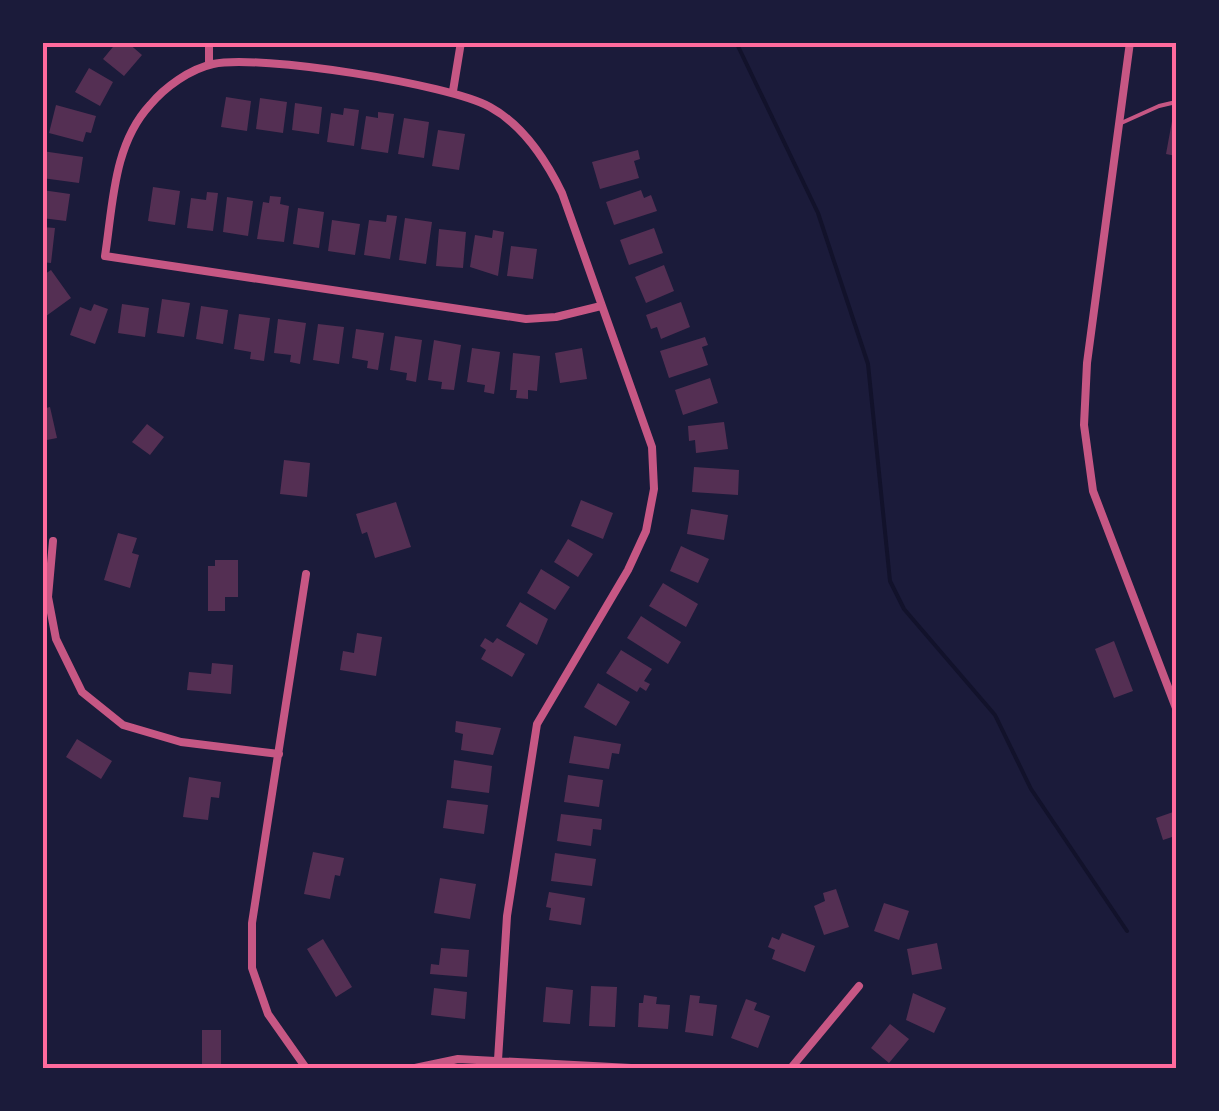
<svg xmlns="http://www.w3.org/2000/svg" width="1219" height="1111" font-family="Helvetica,sans-serif">
  <rect width="100%" height="100%" fill="#1b1b3a"/>
  <g fill="none" stroke-linecap="round" stroke-linejoin="round">
    <!-- stream -->
    <path stroke="#12122b" stroke-width="4" d="M 736,42 L 818,213 L 868,364 L 890,581 L 904,609 L 995,715 L 1031,789 L 1127,931"/>
  </g>
  <!-- building -->
  <path fill="#542f53" d="M 117,42 L 127,42 L 142,55 L 124,76 L 103,59 Z
    M 89,68 L 113,82 L 100,106 L 75,92 Z
    M 226,97 L 251,101 L 247,131 L 221,127 Z
    M 260,98 L 287,102 L 283,133 L 256,129 Z
    M 295,103 L 322,107 L 319,134 L 292,130 Z
    M 56,105 L 96,116 L 91,133 L 86,132 L 83,142 L 49,133 Z
    M 344,108 L 359,110 L 354,146 L 327,142 L 331,113 L 343,115 Z
    M 378,112 L 394,114 L 388,153 L 361,149 L 366,116 L 378,118 Z
    M 404,118 L 429,122 L 424,158 L 398,154 Z
    M 1172,121 L 1176,121 L 1176,156 L 1166,154 Z
    M 438,130 L 465,134 L 459,170 L 432,166 Z
    M 638,150 L 640,159 L 634,161 L 639,178 L 600,189 L 592,162 Z
    M 42,151 L 83,157 L 79,183 L 42,178 Z
    M 153,187 L 180,191 L 175,225 L 148,221 Z
    M 42,190 L 70,194 L 66,221 L 42,218 Z
    M 641,190 L 644,198 L 651,195 L 657,211 L 614,225 L 606,202 Z
    M 207,192 L 218,193 L 213,231 L 187,228 L 191,198 L 206,200 Z
    M 270,196 L 281,197 L 280,204 L 289,206 L 284,242 L 257,239 L 263,202 L 269,203 Z
    M 227,197 L 253,201 L 248,236 L 223,232 Z
    M 298,208 L 324,212 L 319,248 L 293,244 Z
    M 387,215 L 397,216 L 390,259 L 364,255 L 369,220 L 386,222 Z
    M 405,218 L 432,222 L 426,264 L 399,260 Z
    M 332,220 L 360,224 L 355,255 L 328,251 Z
    M 42,227 L 55,228 L 51,263 L 42,262 Z
    M 654,228 L 663,253 L 629,265 L 620,240 Z
    M 439,229 L 466,232 L 463,268 L 436,266 Z
    M 493,230 L 504,232 L 498,276 L 470,267 L 475,235 L 492,238 Z
    M 511,246 L 537,249 L 533,279 L 507,276 Z
    M 664,265 L 674,291 L 646,303 L 635,277 Z
    M 51,270 L 71,298 L 42,319 L 42,276 Z
    M 162,299 L 190,303 L 184,337 L 157,333 Z
    M 681,302 L 690,327 L 661,339 L 657,327 L 651,329 L 646,315 Z
    M 94,304 L 108,309 L 95,344 L 70,335 L 80,307 L 91,311 Z
    M 122,304 L 149,308 L 145,337 L 118,333 Z
    M 201,306 L 228,310 L 223,344 L 196,339 Z
    M 239,314 L 270,318 L 264,361 L 250,359 L 251,352 L 234,349 Z
    M 278,319 L 306,323 L 300,364 L 290,362 L 291,355 L 274,353 Z
    M 318,324 L 344,327 L 339,364 L 313,360 Z
    M 356,329 L 384,333 L 378,370 L 367,368 L 368,361 L 352,358 Z
    M 395,336 L 422,340 L 416,382 L 406,380 L 407,373 L 390,370 Z
    M 705,337 L 708,345 L 702,347 L 708,365 L 669,378 L 660,351 Z
    M 434,340 L 461,345 L 454,390 L 441,389 L 442,382 L 428,380 Z
    M 472,348 L 500,352 L 494,394 L 484,392 L 485,385 L 467,382 Z
    M 582,348 L 587,379 L 560,383 L 555,353 Z
    M 513,353 L 540,356 L 537,391 L 528,390 L 528,399 L 516,398 L 517,390 L 510,390 Z
    M 710,378 L 718,403 L 683,415 L 675,390 Z
    M 50,407 L 57,438 L 42,441 L 42,409 Z
    M 724,422 L 728,449 L 696,453 L 695,440 L 689,441 L 688,426 Z
    M 147,424 L 164,437 L 150,455 L 132,442 Z
    M 284,460 L 310,463 L 307,497 L 280,494 Z
    M 694,467 L 739,470 L 738,495 L 692,492 Z
    M 581,500 L 613,513 L 603,539 L 571,526 Z
    M 396,502 L 411,547 L 375,558 L 367,532 L 362,534 L 356,514 Z
    M 691,509 L 728,515 L 724,540 L 687,534 Z
    M 118,533 L 137,538 L 132,553 L 139,555 L 130,588 L 104,580 Z
    M 568,539 L 593,554 L 578,577 L 554,562 Z
    M 681,546 L 709,559 L 698,583 L 670,571 Z
    M 215,560 L 238,560 L 238,597 L 225,597 L 225,611 L 208,611 L 208,566 L 215,566 Z
    M 541,569 L 570,587 L 555,610 L 527,593 Z
    M 663,583 L 698,604 L 686,627 L 649,606 Z
    M 520,602 L 548,619 L 537,645 L 506,626 Z
    M 641,616 L 681,642 L 668,664 L 627,638 Z
    M 357,633 L 382,637 L 376,676 L 340,670 L 343,651 L 354,653 Z
    M 485,638 L 493,643 L 497,638 L 525,654 L 512,677 L 481,659 L 486,650 L 480,646 Z
    M 1114,641 L 1133,691 L 1114,698 L 1095,649 Z
    M 621,650 L 652,669 L 644,681 L 650,684 L 646,691 L 640,687 L 637,692 L 606,673 Z
    M 212,663 L 233,665 L 231,694 L 187,690 L 189,672 L 211,674 Z
    M 598,683 L 630,702 L 616,726 L 584,707 Z
    M 456,721 L 501,728 L 493,755 L 461,750 L 463,734 L 455,732 Z
    M 574,736 L 621,744 L 619,754 L 612,753 L 609,769 L 569,763 Z
    M 77,739 L 112,761 L 101,779 L 66,757 Z
    M 454,760 L 492,766 L 489,793 L 451,788 Z
    M 568,775 L 603,780 L 599,807 L 564,802 Z
    M 189,777 L 221,782 L 219,798 L 211,797 L 208,820 L 183,817 Z
    M 447,800 L 488,805 L 484,834 L 443,828 Z
    M 1176,811 L 1176,849 L 1172,837 L 1163,840 L 1156,818 Z
    M 561,814 L 602,819 L 601,830 L 593,829 L 591,846 L 557,841 Z
    M 313,852 L 344,858 L 340,876 L 335,875 L 330,899 L 304,894 Z
    M 555,853 L 596,859 L 592,886 L 551,881 Z
    M 440,878 L 476,884 L 470,919 L 434,913 Z
    M 836,889 L 849,927 L 824,935 L 814,906 L 825,901 L 823,893 Z
    M 549,892 L 585,898 L 581,925 L 549,920 L 551,908 L 546,907 Z
    M 884,903 L 909,911 L 899,940 L 874,931 Z
    M 782,933 L 815,946 L 805,972 L 772,959 L 775,950 L 768,947 L 772,937 L 779,940 Z
    M 323,939 L 352,987 L 336,997 L 307,949 Z
    M 937,943 L 942,969 L 912,975 L 907,949 Z
    M 441,948 L 469,950 L 467,977 L 430,974 L 431,964 L 439,965 Z
    M 591,986 L 617,987 L 615,1027 L 589,1026 Z
    M 546,987 L 573,990 L 570,1024 L 543,1022 Z
    M 434,988 L 467,992 L 465,1019 L 431,1015 Z
    M 913,993 L 946,1008 L 934,1033 L 906,1020 Z
    M 644,995 L 657,997 L 656,1004 L 670,1005 L 668,1029 L 638,1027 L 639,1003 L 643,1003 Z
    M 690,995 L 700,996 L 699,1003 L 717,1005 L 713,1036 L 685,1032 Z
    M 746,999 L 757,1003 L 754,1010 L 770,1016 L 758,1048 L 731,1038 Z
    M 890,1024 L 909,1039 L 889,1063 L 871,1048 Z
    M 202,1030 L 221,1030 L 221,1068 L 202,1068 Z"/>
  <g fill="none" stroke-linecap="round" stroke-linejoin="round">
    <!-- service -->
    <path stroke="#c65784" stroke-width="4" d="M 1138,42 L 1147,42
      M 1119,124 L 1159,106 L 1176,102"/>
    <!-- minor -->
    <path stroke="#c65784" stroke-width="8" d="M 209,42 L 209,64
      M 1130,42 L 1087,363 L 1084,425 L 1093,491 L 1176,708
      M 453,91 L 461,42
      M 53,541 L 48,597 L 56,639 L 82,692 L 123,725 L 181,742 L 279,754
      M 306,574 L 252,923 L 252,968 L 268,1014 L 306,1068
      M 498,1060 L 507,916 L 537,724 L 628,570 L 646,531 L 654,489 L 652,447 L 562,193 C 546,160 523,125 490,107 C 449,84 259,54 213,64 C 190,69 165,87 150,105 C 113,145 113,205 105,256 L 526,319 L 556,317 L 601,306
      M 415,1068 L 458,1059 L 631,1068
      M 791,1068 L 859,986"/>
  </g>
  <!-- border -->
  <rect width="1219" height="1111" fill="none" stroke="#1b1b3a" stroke-width="90"/>
  <rect x="45" y="45" width="1129" height="1021" fill="none" stroke="#ff6b9d" stroke-width="4"/>
</svg>
